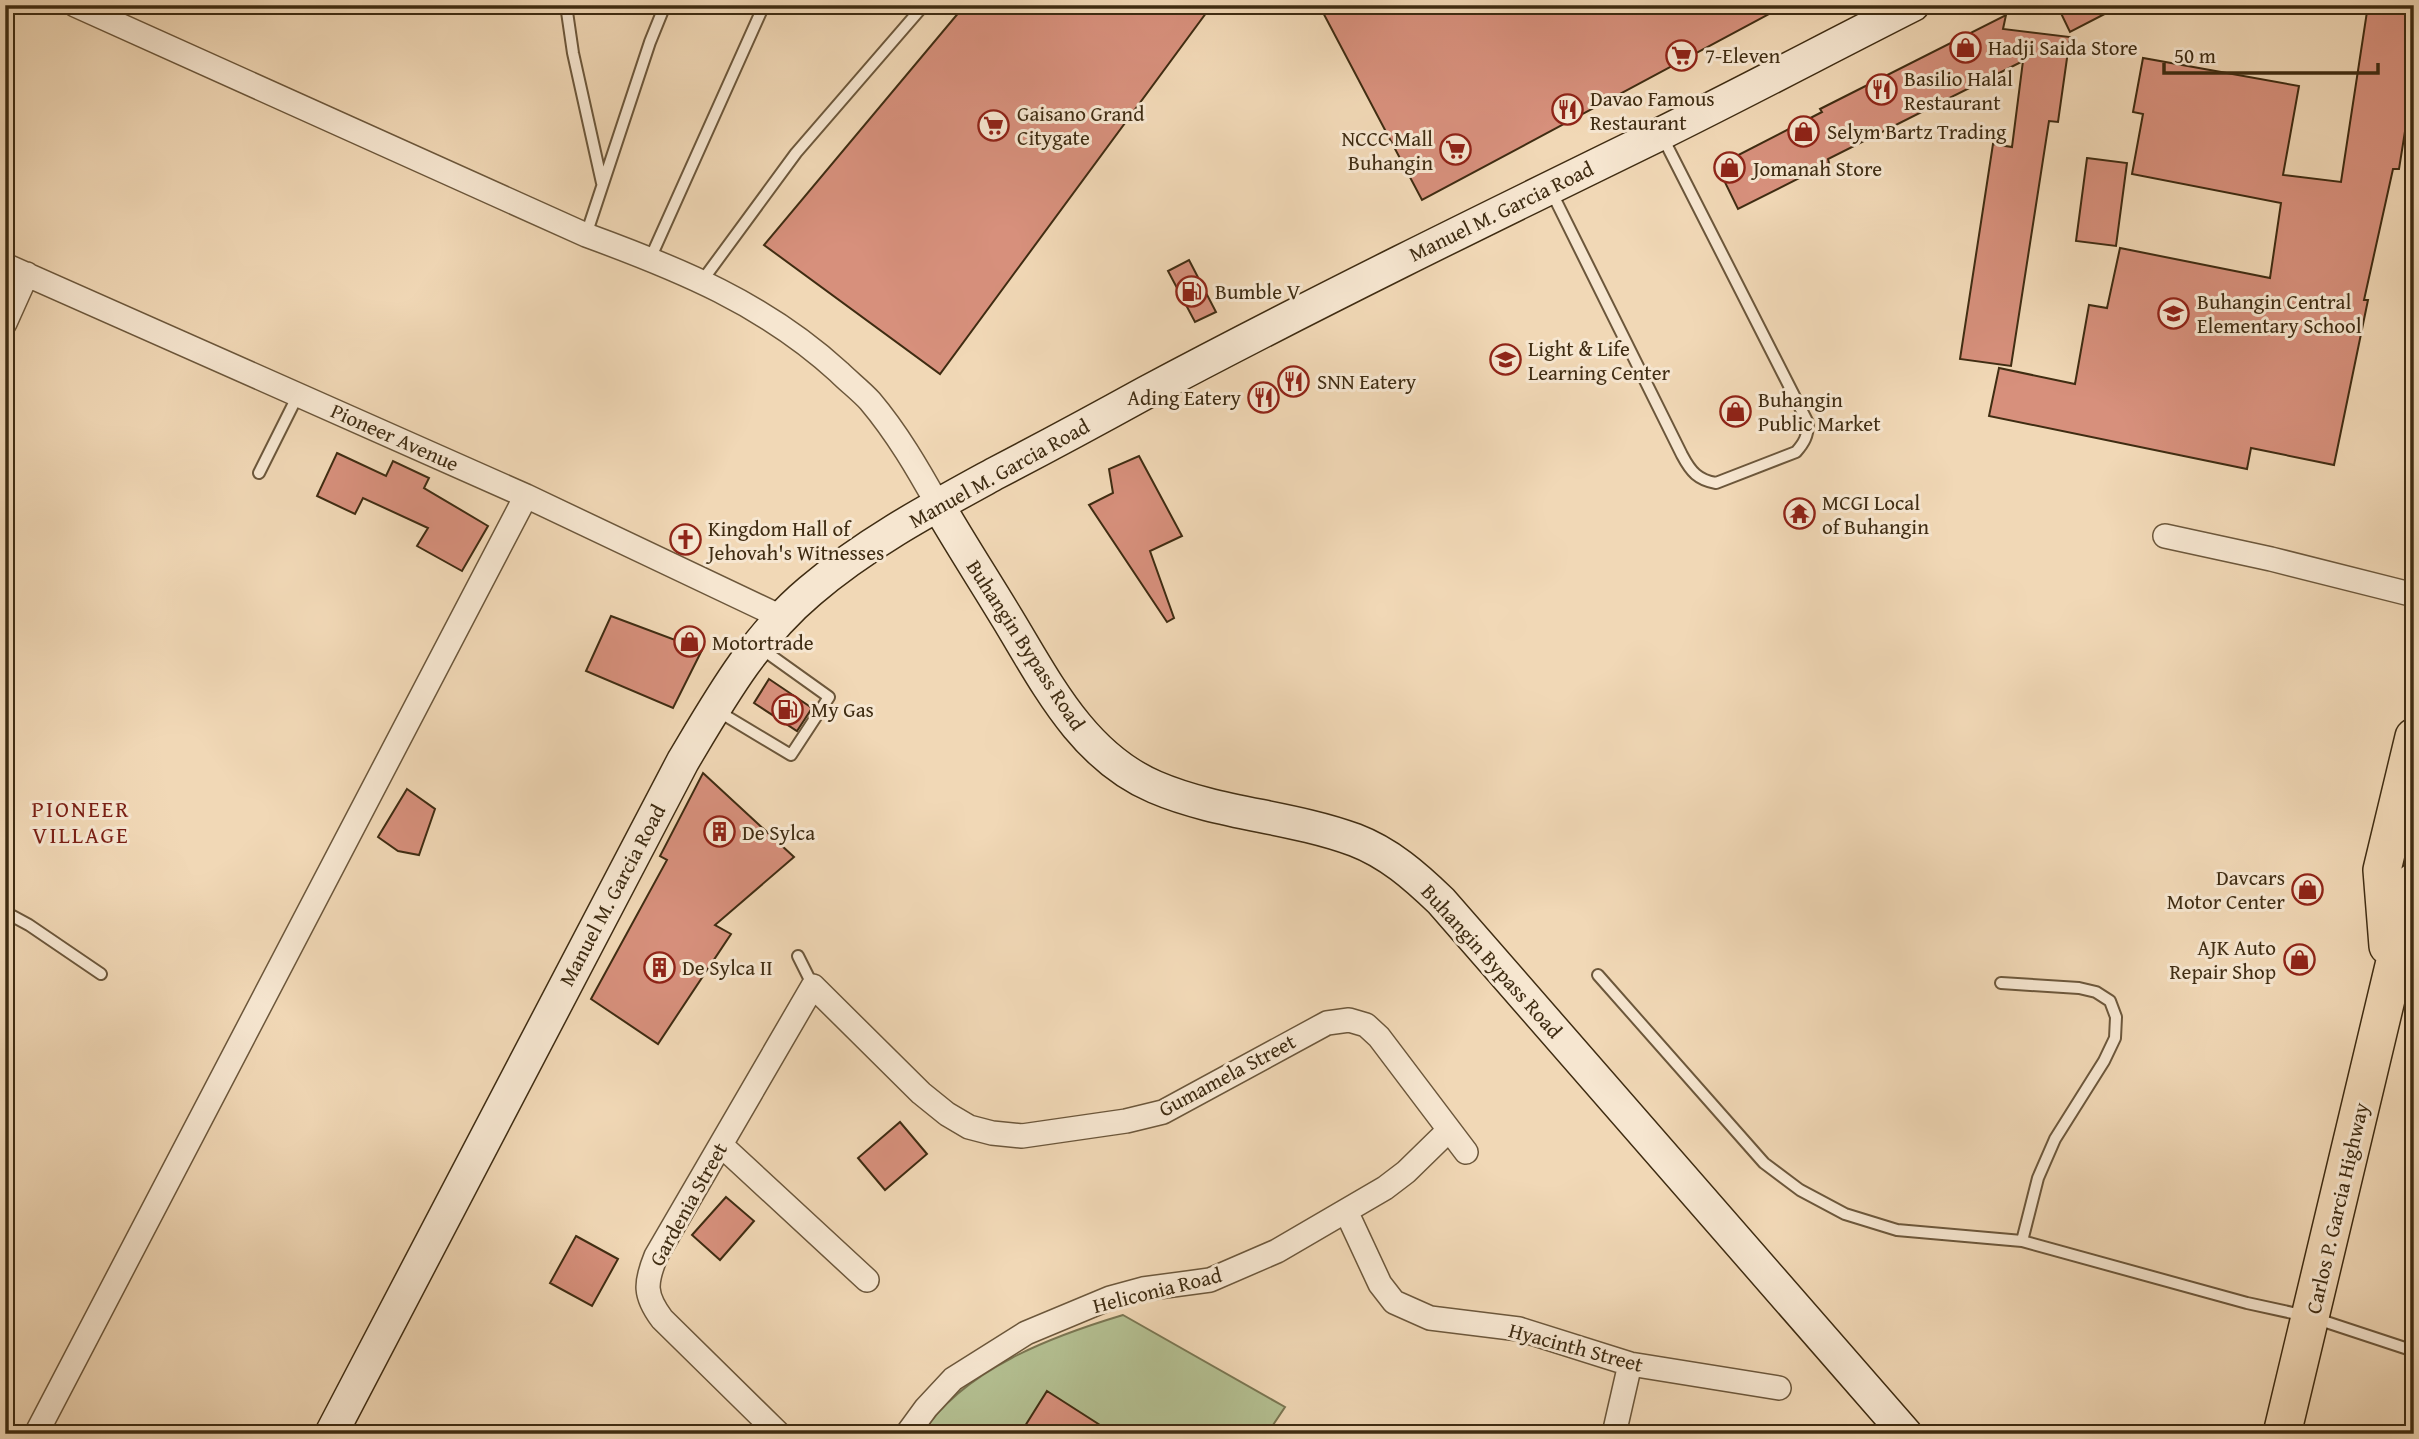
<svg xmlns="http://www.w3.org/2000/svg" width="2419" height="1439" font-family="'Gentium Book Plus',serif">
  <rect width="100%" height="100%" fill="#f1d8b6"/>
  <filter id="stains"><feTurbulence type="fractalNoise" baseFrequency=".00286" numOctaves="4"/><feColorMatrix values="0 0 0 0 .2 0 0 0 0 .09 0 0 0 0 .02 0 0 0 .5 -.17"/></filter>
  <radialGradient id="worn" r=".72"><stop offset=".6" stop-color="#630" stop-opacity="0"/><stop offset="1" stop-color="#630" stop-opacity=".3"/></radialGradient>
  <!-- green -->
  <path fill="#b4c092" stroke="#7a7652" stroke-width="2" d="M 1123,1315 L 1285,1407 L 1267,1434 L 922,1434 C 963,1369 1053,1336 1123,1315 Z"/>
  <!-- building -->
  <path fill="#d7907c" stroke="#3f2c12" stroke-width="2" d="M 965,5 L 1212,5 L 940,374 L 764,245 Z
    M 1319,5 L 1786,5 L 1422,200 Z
    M 2057,5 L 2122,5 L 2070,32 Z
    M 2368,5 L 2414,5 L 2414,75 L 2399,169 L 2393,169 L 2364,300 L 2368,300 L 2334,465 L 2251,448 L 2247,469 L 1989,416 L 1999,368 L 2075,384 L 2089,305 L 2107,308 L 2120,248 L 2270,278 L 2281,203 L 2132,174 L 2143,114 L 2133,112 L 2143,58 L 2299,86 L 2283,175 L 2341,182 Z
    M 2006,15 L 2003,29 L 2070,37 L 2058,122 L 2049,121 L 2011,366 L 1960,359 L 1993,144 L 2012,147 L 2023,61 L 1828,159 L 1829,163 L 1738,209 L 1717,166 L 1822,112 L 1820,109 Z
    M 2087,158 L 2127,163 L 2116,246 L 2076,241 Z
    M 1189,260 L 1216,312 L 1195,322 L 1168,271 Z
    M 337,453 L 386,476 L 393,461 L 429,478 L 424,488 L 488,526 L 462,571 L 417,546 L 428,528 L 363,498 L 355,514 L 317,496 Z
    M 1139,456 L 1182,536 L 1150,551 L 1174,618 L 1167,622 L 1089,505 L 1113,493 L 1109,469 Z
    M 611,616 L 702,650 L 673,708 L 586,671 Z
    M 769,679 L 812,708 L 797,731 L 754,703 Z
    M 703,773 L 794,857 L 715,925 L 731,934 L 658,1044 L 591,999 L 667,860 L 660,856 Z
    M 407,789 L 435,809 L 419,855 L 398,851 L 378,837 Z
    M 900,1122 L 927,1154 L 885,1190 L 858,1158 Z
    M 726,1197 L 754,1221 L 720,1260 L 692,1235 Z
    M 576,1236 L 618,1259 L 592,1306 L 550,1283 Z
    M 1047,1391 L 1114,1434 L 1020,1434 Z"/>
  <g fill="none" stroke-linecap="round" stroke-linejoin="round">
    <defs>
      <path id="service" d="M 566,5 L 573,53 L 602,183
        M 1551,191 L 1682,455 C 1691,472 1698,480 1716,483 L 1796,452 C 1804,443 1808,436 1808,423 L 1662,136
        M 586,235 L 650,42 L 665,5
        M 650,259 L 764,5
        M 702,281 L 796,153 L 924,5
        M 259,473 L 298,395
        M 716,710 L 791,755 L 829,697 L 759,647
        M 5,912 L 29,925 L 101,974
        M 798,956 L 813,986
        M 1598,975 L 1764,1163 L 1800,1190 L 1845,1214 L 1897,1230 L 2022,1241 L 2247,1303 L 2311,1317 L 2414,1351
        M 2001,983 L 2079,988 L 2096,992 L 2110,1001 L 2116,1017 L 2115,1038 L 2104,1061 L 2055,1139 L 2038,1178 L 2022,1241"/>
      <path id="minor" d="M 75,5 L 586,235 C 679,269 765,304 839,372 C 849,382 861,391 870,401 C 897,433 918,469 938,505
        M 5,265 L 526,496 L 781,617
        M 5,323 L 27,274
        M 2165,536 L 2271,559 L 2414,595
        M 721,1145 L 867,1280
        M 1346,1211 L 1380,1284 L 1394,1302 L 1430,1318 L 1519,1329 L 1630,1364 L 1779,1388
        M 36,1434 L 526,496
        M 779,1434 L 662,1319 C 644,1295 645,1283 656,1256 L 813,986 L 921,1093 L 947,1114 L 969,1127 L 992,1133 L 1022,1136 L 1126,1121 L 1163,1112 L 1327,1023 L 1349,1020 L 1366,1025 L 1379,1037 L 1466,1152
        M 907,1434 L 926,1408 L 953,1379 L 1026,1333 L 1110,1298 L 1143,1289 L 1210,1280 L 1277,1251 L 1385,1188 L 1406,1172 L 1449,1130
        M 1614,1434 L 1630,1364"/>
      <path id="secondary" d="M 938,505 C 960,543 984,580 1007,618 C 1046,682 1082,756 1155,787 C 1218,814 1290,816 1355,840 C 1389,853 1415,876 1441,901 L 1906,1434
        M 331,1434 L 683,761 C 720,699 754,638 810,591 C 866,543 932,508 996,473 C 1046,447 1096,420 1145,393 C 1314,303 1486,219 1658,135 C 1743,93 1828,48 1913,5"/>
      <path id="trunk" d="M 2388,946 L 2382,870 L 2414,737
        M 2282,1434 L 2414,882"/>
    </defs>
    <!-- service casing -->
    <use href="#service" stroke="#6c573b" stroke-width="14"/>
    <!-- minor casing -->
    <use href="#minor" stroke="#6c573b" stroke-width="26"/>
    <!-- secondary casing -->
    <use href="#secondary" stroke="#3f2c12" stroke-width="35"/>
    <!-- trunk casing -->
    <use href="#trunk" stroke="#3f2c12" stroke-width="40"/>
    <!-- service -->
    <use href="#service" stroke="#f6e6d0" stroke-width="10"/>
    <!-- minor -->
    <use href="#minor" stroke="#f6e6d0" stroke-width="23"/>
    <!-- secondary -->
    <use href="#secondary" stroke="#f6e6d0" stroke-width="32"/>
    <!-- trunk -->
    <use href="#trunk" stroke="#f1d8b6" stroke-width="37"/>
  </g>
  <!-- icons -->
  <defs>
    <symbol id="shop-ring" viewBox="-11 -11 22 22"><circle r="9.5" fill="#f6e6d0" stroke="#8f2418" stroke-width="1.5"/><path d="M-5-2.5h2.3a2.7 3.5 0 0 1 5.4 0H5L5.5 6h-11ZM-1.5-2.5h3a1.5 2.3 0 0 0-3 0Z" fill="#8f2418"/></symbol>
    <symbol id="supermarket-ring" viewBox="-11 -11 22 22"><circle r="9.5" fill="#f6e6d0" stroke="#8f2418" stroke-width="1.5"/><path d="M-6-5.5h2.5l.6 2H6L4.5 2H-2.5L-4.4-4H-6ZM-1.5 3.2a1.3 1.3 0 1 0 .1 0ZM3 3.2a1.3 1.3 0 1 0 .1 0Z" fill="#8f2418"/></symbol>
    <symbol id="restaurant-ring" viewBox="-11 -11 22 22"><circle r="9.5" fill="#f6e6d0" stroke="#8f2418" stroke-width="1.5"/><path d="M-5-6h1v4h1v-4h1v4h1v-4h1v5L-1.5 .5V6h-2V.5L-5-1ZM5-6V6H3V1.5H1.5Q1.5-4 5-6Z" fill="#8f2418"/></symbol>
    <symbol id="fuel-ring" viewBox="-11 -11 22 22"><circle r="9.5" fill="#f6e6d0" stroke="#8f2418" stroke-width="1.5"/><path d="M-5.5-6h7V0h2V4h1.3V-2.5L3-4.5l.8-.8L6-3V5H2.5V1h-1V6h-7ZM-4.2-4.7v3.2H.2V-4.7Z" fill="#8f2418"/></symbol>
    <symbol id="school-ring" viewBox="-11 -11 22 22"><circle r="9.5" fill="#f6e6d0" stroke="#8f2418" stroke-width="1.5"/><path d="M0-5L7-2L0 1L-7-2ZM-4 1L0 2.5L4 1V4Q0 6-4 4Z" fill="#8f2418"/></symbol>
    <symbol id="temple-ring" viewBox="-11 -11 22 22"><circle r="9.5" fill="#f6e6d0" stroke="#8f2418" stroke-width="1.5"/><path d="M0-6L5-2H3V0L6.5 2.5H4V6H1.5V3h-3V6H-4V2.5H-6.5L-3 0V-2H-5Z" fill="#8f2418"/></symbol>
    <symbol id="church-ring" viewBox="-11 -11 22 22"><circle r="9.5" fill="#f6e6d0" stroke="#8f2418" stroke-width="1.5"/><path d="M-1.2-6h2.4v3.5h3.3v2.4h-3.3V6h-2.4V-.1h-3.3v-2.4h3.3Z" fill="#8f2418"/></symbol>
    <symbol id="building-ring" viewBox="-11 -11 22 22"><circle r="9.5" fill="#f6e6d0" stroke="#8f2418" stroke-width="1.5"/><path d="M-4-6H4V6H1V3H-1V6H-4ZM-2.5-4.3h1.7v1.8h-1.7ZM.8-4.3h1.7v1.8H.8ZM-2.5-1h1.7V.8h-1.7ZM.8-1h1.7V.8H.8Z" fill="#8f2418"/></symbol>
  </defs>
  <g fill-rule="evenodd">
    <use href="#shop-ring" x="1948" y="30" width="35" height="35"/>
    <use href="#supermarket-ring" x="1664" y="38" width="35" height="35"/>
    <use href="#restaurant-ring" x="1864" y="72" width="35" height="35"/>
    <use href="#restaurant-ring" x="1550" y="92" width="35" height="35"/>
    <use href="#supermarket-ring" x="976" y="108" width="35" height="35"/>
    <use href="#shop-ring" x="1786" y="114" width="35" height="35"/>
    <use href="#supermarket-ring" x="1438" y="132" width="35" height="35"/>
    <use href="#shop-ring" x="1712" y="150" width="35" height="35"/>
    <use href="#fuel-ring" x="1174" y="274" width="35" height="35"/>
    <use href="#school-ring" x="2156" y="296" width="35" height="35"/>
    <use href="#school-ring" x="1488" y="342" width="35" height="35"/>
    <use href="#restaurant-ring" x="1276" y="364" width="35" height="35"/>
    <use href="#restaurant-ring" x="1246" y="380" width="35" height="35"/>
    <use href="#shop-ring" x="1718" y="394" width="35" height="35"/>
    <use href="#temple-ring" x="1782" y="496" width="35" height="35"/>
    <use href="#church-ring" x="668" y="522" width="35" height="35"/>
    <use href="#shop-ring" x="672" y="624" width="35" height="35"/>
    <use href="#fuel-ring" x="770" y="692" width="35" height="35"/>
    <use href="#building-ring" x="702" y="814" width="35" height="35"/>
    <use href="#shop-ring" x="2290" y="872" width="35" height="35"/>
    <use href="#shop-ring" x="2282" y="942" width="35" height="35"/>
    <use href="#building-ring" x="642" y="950" width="35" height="35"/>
  </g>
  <g text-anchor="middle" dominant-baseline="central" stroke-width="6" stroke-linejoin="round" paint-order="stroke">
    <!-- poi labels -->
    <g font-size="21" fill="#3f2c12" stroke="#f6e6d0" text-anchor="start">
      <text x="1988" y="47">Hadji Saida Store</text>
      <text x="1705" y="55">7-Eleven</text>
      <text x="1904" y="78">Basilio Halal<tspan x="1904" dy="24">Restaurant</tspan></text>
      <text x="1590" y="98">Davao Famous<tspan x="1590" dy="24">Restaurant</tspan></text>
      <text x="1017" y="113">Gaisano Grand<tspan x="1017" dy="24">Citygate</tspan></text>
      <text x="1827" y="131">Selym Bartz Trading</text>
      <text x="1433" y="138" text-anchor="end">NCCC Mall<tspan x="1433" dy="24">Buhangin</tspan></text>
      <text x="1753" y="168">Jomanah Store</text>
      <text x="1215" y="291">Bumble V</text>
      <text x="2197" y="301">Buhangin Central<tspan x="2197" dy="24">Elementary School</tspan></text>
      <text x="1528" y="348">Light &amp; Life<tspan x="1528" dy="24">Learning Center</tspan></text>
      <text x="1317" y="381">SNN Eatery</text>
      <text x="1241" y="397" text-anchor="end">Ading Eatery</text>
      <text x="1758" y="399">Buhangin<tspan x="1758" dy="24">Public Market</tspan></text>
      <text x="1822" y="502">MCGI Local<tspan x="1822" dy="24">of Buhangin</tspan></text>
      <text x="708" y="528">Kingdom Hall of<tspan x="708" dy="24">Jehovah's Witnesses</tspan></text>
      <text x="712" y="642">Motortrade</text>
      <text x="811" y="709">My Gas</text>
      <text x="742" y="832">De Sylca</text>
      <text x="2285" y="877" text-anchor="end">Davcars<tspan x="2285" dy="24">Motor Center</tspan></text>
      <text x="2276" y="947" text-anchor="end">AJK Auto<tspan x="2276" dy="24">Repair Shop</tspan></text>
      <text x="682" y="967">De Sylca II</text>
    </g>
    <!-- street labels -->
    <g font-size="21" fill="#3f2c12" stroke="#f6e6d0">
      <text transform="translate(1501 211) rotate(-26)">Manuel M. Garcia Road</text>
      <text transform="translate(395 437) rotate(24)">Pioneer Avenue</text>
      <text transform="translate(999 473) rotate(-29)">Manuel M. Garcia Road</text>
      <text transform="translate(1026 645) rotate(57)">Buhangin Bypass Road</text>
      <text transform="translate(612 895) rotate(-62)">Manuel M. Garcia Road</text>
      <text transform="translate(1492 961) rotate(48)">Buhangin Bypass Road</text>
      <text transform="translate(1227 1075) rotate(-28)">Gumamela Street</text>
      <text transform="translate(688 1204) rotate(-61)">Gardenia Street</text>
      <text transform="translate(2337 1208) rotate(-77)">Carlos P. Garcia Highway</text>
      <text transform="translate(1157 1290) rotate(-14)">Heliconia Road</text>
      <text transform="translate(1576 1347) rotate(15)">Hyacinth Street</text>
    </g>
    <!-- neighbourhood labels -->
    <g font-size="23" letter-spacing="2" fill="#7a1f14" stroke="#f6e6d0">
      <text x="81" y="808">PIONEER<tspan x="81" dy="26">VILLAGE</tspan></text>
    </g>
  </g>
  <!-- margin -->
  <rect width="2419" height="1439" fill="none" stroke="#f1d8b6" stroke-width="28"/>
  <rect x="7" y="7" width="2405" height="1425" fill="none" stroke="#3f2c12" stroke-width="3.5"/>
  <rect x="14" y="14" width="2391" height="1411" fill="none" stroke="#3f2c12" stroke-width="2"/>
  <!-- scale -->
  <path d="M2164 63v10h214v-10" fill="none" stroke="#3f2c12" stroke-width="3.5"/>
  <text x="2174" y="63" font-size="21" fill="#3f2c12" stroke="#f6e6d0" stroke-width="5" paint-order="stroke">50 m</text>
  <rect width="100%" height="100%" filter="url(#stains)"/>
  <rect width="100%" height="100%" fill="url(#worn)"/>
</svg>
